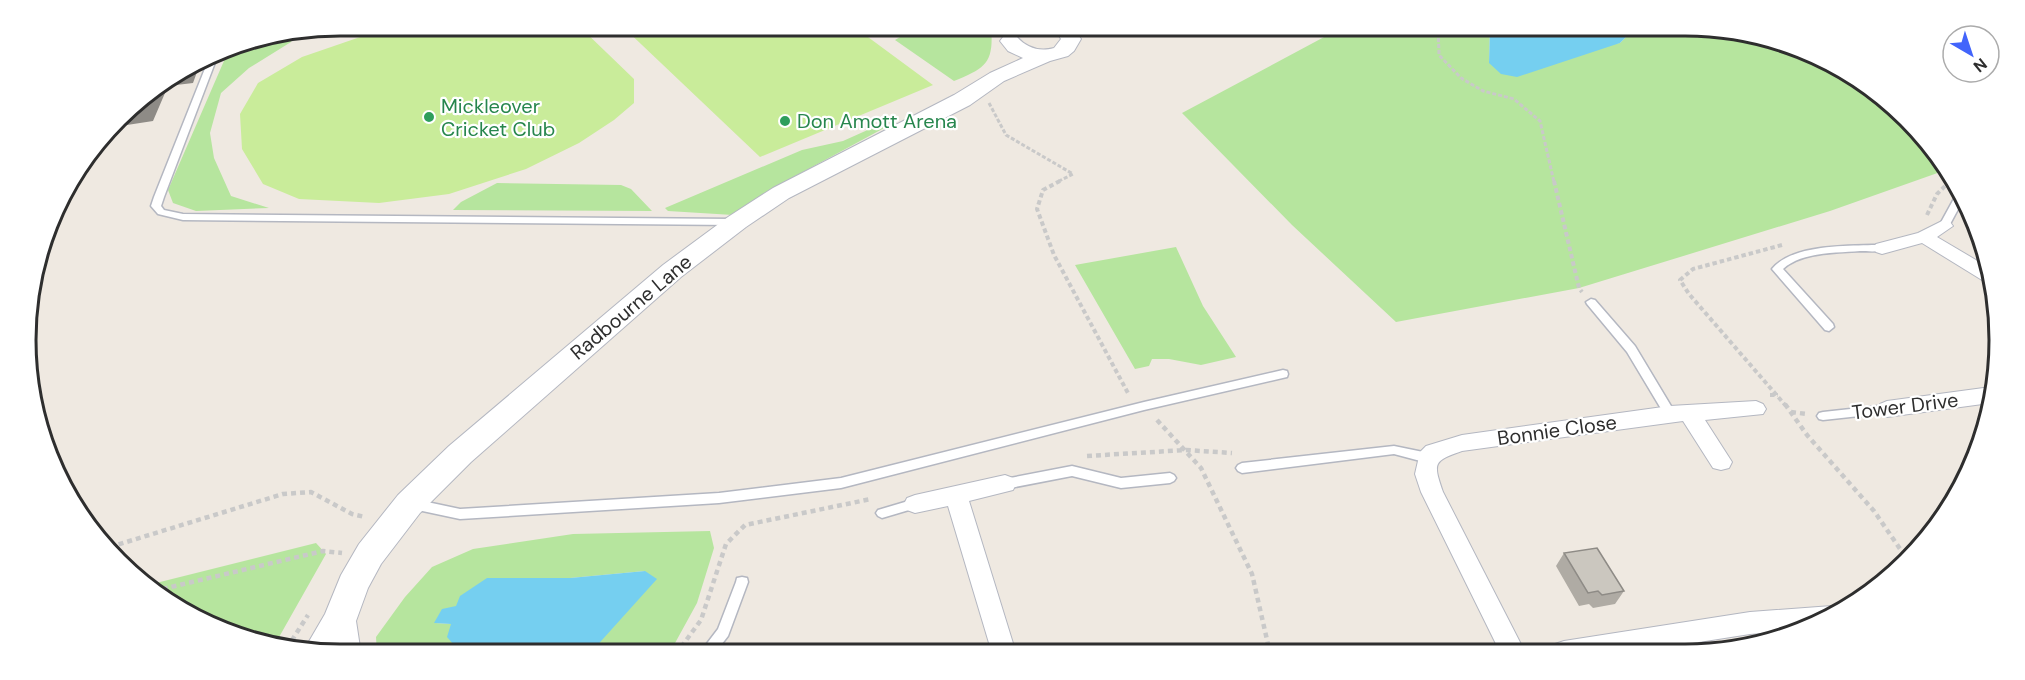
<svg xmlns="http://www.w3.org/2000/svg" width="2025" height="680" font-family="'DM Sans',sans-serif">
  <rect width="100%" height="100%" fill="#efe9e1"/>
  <!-- green -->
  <path fill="#b6e59e" d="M 916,26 L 991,26 C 994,62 987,68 954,81 L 895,40 L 900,37 L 896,34 Z
    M 1361,26 L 1490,26 L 1489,63 L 1620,43 L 1637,26 L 1685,26 L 1766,36 L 1876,90 L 1946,170 L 1830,211 L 1579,288 L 1396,322 L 1292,225 L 1182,113 L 1326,36 Z
    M 307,32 L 293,36 L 291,42 L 249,68 L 221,93 L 210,133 L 214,158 L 231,196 L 269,208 L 196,211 L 173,203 L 168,190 L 230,47 Z
    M 881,124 L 886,127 L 766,192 L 733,215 L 668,211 L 665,208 L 802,150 L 843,141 Z
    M 497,183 L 621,185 L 631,189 L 652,211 L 453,210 L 461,202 Z
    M 1176,247 L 1203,306 L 1236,357 L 1201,365 L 1169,359 L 1152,359 L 1149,366 L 1135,369 L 1075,265 Z
    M 710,531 L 714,548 L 697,603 L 669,654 L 582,654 L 593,650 L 645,571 L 570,578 L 457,606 L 435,623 L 451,624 L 461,653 L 483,654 L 377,654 L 376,637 L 405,597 L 432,567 L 473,549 L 573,534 Z
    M 316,543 L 326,554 L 274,646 L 259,644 L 165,601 L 148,585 Z"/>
  <!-- pitch -->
  <path fill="#c9ec9a" d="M 407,26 L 579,26 L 634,79 L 634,103 L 614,120 L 579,143 L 526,169 L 449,194 L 379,203 L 299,199 L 263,184 L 242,149 L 240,114 L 258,83 L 302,57 L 366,35 Z
    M 622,26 L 853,26 L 933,85 L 760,157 Z"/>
  <!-- water -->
  <path fill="#75cff0" d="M 1490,26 L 1637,26 L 1620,43 L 1517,77 L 1501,74 L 1489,63 Z
    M 645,571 L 657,579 L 593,650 L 582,654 L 461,653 L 447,637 L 451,624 L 434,623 L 442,609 L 456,606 L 460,596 L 487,578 L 570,578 Z"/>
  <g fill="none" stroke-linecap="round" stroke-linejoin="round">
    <defs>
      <path id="lane" d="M 218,51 L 219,52 L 164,197 L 161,206 L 164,210 L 183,214 L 734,219 L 739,222 L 734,225 L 183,220 L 158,214 L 151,206 L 154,197 L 210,56 Z
        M 1961,192 L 1963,200 L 1949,226 L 1944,229 L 1941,228 L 1939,226 L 1956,195 Z
        M 1872,245 L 1882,245 L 1887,248 C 1880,253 1868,251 1860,251 C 1836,253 1801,252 1783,269 L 1833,324 L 1834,327 L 1829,331 L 1825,330 L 1772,269 C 1791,245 1844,246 1872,245 Z
        M 1591,299 L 1595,300 L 1635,346 L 1674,411 L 1676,414 L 1674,417 L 1666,417 L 1627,352 L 1587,304 L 1586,302 Z
        M 1283,370 L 1287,371 L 1288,374 L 1287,377 L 1144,410 L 841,488 L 719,503 L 460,519 L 413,509 L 409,507 L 407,504 L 409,501 L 413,499 L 460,509 L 719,493 L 841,478 L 1144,402 Z
        M 1887,405 L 1891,406 L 1893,409 L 1891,412 L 1887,413 L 1823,420 L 1819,419 L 1817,416 L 1819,413 L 1823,412 Z
        M 1394,446 L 1428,453 L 1432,455 L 1434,458 L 1432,461 L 1428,463 L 1394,454 L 1242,473 L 1238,471 L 1236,468 L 1238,465 L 1242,463 Z
        M 1072,466 L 1121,478 L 1170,473 L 1174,475 L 1176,478 L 1174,481 L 1170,483 L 1121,488 L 1072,476 L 1005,489 L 1001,487 L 999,484 L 1001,481 L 1005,479 Z
        M 915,499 L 919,501 L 921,504 L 919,507 L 882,518 L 878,516 L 876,513 L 878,510 Z
        M 742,577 L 747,578 L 748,582 L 728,636 L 714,654 L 699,654 L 718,629 L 736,582 L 737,578 Z"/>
      <path id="street" d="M 1944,220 L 1950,222 L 1953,226 L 1937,237 L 1986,266 L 1991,282 L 1982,280 L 1922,243 L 1882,254 L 1876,252 L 1873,248 L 1876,244 L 1918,233 Z
        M 1991,387 L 1990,403 L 1887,417 L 1880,414 L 1877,409 L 1880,404 L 1887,401 Z
        M 1756,401 L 1763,404 L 1766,409 L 1763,414 L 1705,420 L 1732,462 L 1729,468 L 1721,470 L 1713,468 L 1683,421 L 1462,451 C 1433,461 1433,463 1443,492 L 1525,652 L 1500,652 L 1421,492 L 1415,474 L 1420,452 L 1426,446 L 1462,435 L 1670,406 Z
        M 1005,475 L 1013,478 L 1016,484 L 1013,490 L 969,501 L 1016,653 L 992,653 L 948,506 L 915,513 L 907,510 L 904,504 L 907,498 L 915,495 Z
        M 1832,606 L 1841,611 L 1824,622 L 1797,630 L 1750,634 L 1635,652 L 1552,652 L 1555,644 L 1564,641 L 1750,612 Z"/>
      <path id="secondary" d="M 1044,26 L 1072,26 L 1081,39 L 1074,51 L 1068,56 L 1050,61 L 1004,81 L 970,105 L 789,198 L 746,227 L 681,277 L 471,462 L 420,513 L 381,564 L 368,588 L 356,621 L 361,654 L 304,650 L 325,614 L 341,575 L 359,544 L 398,495 L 449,446 L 663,265 L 728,217 L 773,188 L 954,95 L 990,73 L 1023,58 L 1008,51 L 1000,41 L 1003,37 L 1017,37 C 1027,48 1039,52 1054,48 L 1061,39 L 1058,34 L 1046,30 Z"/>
    </defs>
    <!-- lane casing -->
    <use href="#lane" stroke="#b4b7c1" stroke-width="3"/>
    <!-- street casing -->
    <use href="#street" stroke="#b4b7c1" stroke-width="2"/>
    <!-- secondary casing -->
    <use href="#secondary" stroke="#b4b7c1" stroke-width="2"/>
    <!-- path-far2 -->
    <path stroke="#c9c9c9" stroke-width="3" stroke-dasharray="4 2" stroke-linecap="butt" d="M 1438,26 L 1439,55 L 1461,78 L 1483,91 L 1514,99 L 1540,121 L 1554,182
      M 989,103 L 1006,135 L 1073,174 L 1057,182
      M 1947,182 L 1954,179"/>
    <!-- path-far1 -->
    <path stroke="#c9c9c9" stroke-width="4" stroke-dasharray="4.5 3" stroke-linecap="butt" d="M 1060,181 L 1043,190 L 1037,209 L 1054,255 L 1129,395
      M 1554,181 L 1579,288 L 1582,292
      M 1927,215 L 1937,194 L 1950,181
      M 1782,245 L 1693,269 L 1680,280 L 1689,294 L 1786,406
      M 1770,395 L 1778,395"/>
    <!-- path -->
    <path stroke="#c9c9c9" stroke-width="4.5" stroke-dasharray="5 4" stroke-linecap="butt" d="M 1785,404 L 1807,435 L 1874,511 L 1907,559
      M 1791,412 L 1807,414
      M 1157,420 L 1201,468 L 1252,574 L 1270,653
      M 1087,456 L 1186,450 L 1232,453
      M 110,547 L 283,494 L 311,492 L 352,514 L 365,517
      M 154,591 L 323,551 L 342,553
      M 287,648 L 308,615
      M 676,654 L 701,620 L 726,544 L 745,525 L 871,499"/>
    <!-- lane -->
    <use href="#lane" fill="#fff" fill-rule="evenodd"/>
    <!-- street -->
    <use href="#street" fill="#fff" fill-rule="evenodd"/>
    <!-- secondary -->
    <use href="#secondary" fill="#fff" fill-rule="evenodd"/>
  </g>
  <!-- wall -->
  <path fill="#afaba4" d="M 1564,553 L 1624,591 L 1615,604 L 1593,608 L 1589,604 L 1579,606 L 1556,566 Z"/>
  <!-- shaded-wall -->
  <path fill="#8e8b86" d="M 201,61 L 193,83 L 168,86 L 153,121 L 114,127 L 127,110 L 152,92 Z"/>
  <!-- building -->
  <path fill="#cbc7bf" stroke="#8e8b86" stroke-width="1.5" d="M 152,92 L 145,108 L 127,110 L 132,104 Z
    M 1597,548 L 1624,591 L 1602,595 L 1598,591 L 1588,593 L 1564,553 Z"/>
  <!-- markers -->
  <g fill="#2e9e5b" stroke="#fff" stroke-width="2">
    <circle cx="429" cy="117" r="6"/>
    <circle cx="785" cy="121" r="6"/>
  </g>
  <g text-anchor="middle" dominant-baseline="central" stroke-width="4.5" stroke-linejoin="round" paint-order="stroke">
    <!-- leisure labels -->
    <g font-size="20" fill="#27864d" stroke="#fff" text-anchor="start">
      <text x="441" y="106">Mickleover<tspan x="441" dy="23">Cricket Club</tspan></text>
      <text x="797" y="121">Don Amott Arena</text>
    </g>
    <!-- street labels -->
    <g font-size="20" fill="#2e2e2e" stroke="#fff">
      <text transform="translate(631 307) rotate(-40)">Radbourne Lane</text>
      <text transform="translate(1905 406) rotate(-7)">Tower Drive</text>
      <text transform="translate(1557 430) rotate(-8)">Bonnie Close</text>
    </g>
  </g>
  <!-- crop -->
  <path d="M0 0H2025V680H0ZM340 36H1685A304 304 0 0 1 1989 340V340A304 304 0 0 1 1685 644H340A304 304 0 0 1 36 340V340A304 304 0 0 1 340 36Z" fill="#fff" fill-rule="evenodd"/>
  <path fill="none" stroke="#2e2e2e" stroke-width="3" d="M340 36H1685A304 304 0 0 1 1989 340V340A304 304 0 0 1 1685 644H340A304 304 0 0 1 36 340V340A304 304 0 0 1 340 36Z"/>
  <!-- north arrow -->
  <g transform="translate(1971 54) rotate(141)"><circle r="28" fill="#ffffff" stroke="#ababab" stroke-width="1.5"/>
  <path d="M0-4.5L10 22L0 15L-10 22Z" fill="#4264fb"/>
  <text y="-9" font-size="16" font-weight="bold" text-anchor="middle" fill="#2e2e2e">N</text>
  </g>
</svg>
